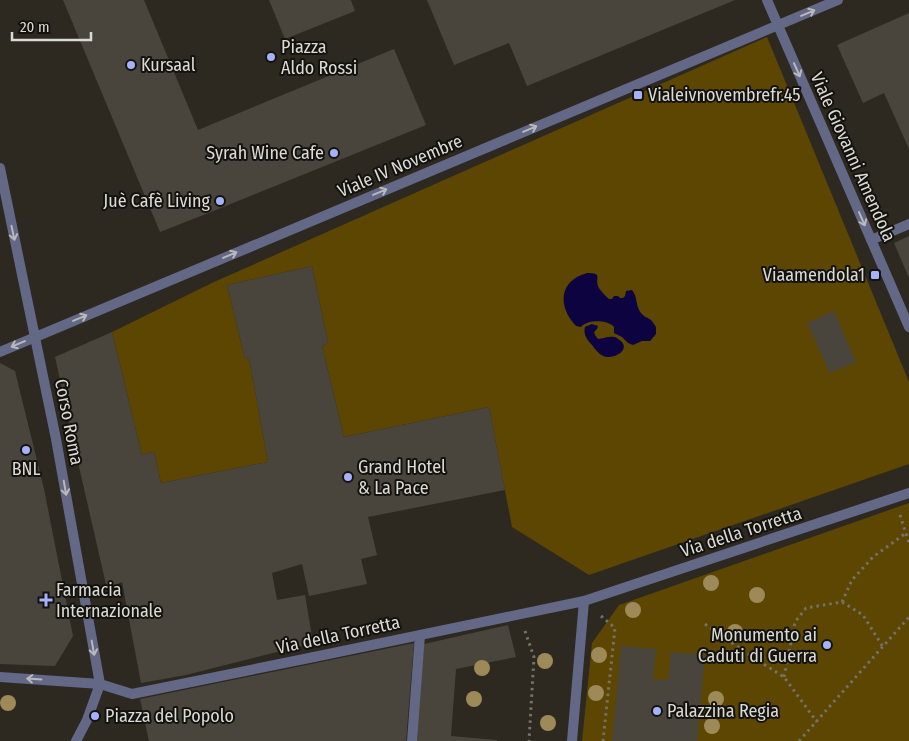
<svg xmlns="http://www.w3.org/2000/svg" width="909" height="741" font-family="'Fira Sans Condensed',sans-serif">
  <rect width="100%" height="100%" fill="#2d2921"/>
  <!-- green -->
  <path fill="#5c4601" d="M 767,37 L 909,382 L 909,464 L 589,575 L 512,527 L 489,407 L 344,437 L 322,346 L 328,343 L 312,266 L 227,285 L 245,359 L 249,358 L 268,462 L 161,483 L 154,452 L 142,455 L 112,332 L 214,282 Z
    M 909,503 L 909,741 L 582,741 L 592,643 L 619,605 Z"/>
  <!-- water -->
  <path fill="#0d0340" d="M 587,273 C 603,273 595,277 598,286 C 600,291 606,296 609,299 L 612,299 L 614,296 L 618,296 L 620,298 L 623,298 L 625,296 L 626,291 L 632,290 C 638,297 635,305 641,313 C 644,317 647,317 651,320 C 652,321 655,325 656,327 L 656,334 L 650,341 L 642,341 L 633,345 L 628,343 L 622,337 L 614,333 L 614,327 C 608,320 588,319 581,327 L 576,326 C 558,307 558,281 587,273 Z
    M 592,324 L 598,326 L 597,329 L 594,332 L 595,335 L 598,339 C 603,339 609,336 614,337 C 617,337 619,340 621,341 C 631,351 612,360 603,356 C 599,354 595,349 592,345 C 587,340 583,334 585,327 Z"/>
  <!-- building -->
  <path fill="#49453c" d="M 63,0 L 144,0 L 198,130 L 394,49 L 426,125 L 206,214 L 160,232 Z
    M 269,0 L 351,0 L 355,11 L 285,39 Z
    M 427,0 L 735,0 L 527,86 L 509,43 L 454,65 Z
    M 909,13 L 909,149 L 884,93 L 863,103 L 837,45 Z
    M 909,236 L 909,278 L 894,243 Z
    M 312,266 L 328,343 L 322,346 L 344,437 L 489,407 L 505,490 L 368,517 L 377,555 L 361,559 L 367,584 L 309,596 L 302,564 L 272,573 L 277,600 L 305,595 L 313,643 L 186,675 L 141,683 L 122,582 L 107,589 L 80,471 L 55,357 L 112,332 L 142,455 L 154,452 L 161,483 L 268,462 L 249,358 L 245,359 L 227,285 Z
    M 834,311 L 856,362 L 830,373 L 807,323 Z
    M 0,363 L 15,371 L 44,489 L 73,636 L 55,666 L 0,664 Z
    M 508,625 L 516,657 L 456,669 L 451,736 L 497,740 L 497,741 L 416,741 L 424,644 Z
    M 414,643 L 406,741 L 149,741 L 140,699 Z
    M 621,646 L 656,649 L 653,679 L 668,680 L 671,652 L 705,655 L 697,741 L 612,741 Z"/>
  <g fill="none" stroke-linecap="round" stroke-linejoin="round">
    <!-- path -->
    <path stroke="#74716a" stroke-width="3" stroke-dasharray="2.5 4" stroke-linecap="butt" d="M 900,515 L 909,543
      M 842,602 L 852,580 L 873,557 L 906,533
      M 601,616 L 615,628 L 603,741
      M 705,624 L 754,658 L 784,677 L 817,722
      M 525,631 L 534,657 L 529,741
      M 784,677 L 795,622 L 806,608 L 842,602 L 863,615 L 883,647
      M 799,741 L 909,617"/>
    <!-- pedestrian -->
    <path stroke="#636886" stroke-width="10" d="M 76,741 L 87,720 L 100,684 L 132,694 L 314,657
      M 412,741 L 420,635"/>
    <!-- minor -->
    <path stroke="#636886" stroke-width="10" d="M 767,0 L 909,327
      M 0,168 L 56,439 L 100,684 L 0,677
      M 871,240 L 909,224
      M 0,352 L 838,0
      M 314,657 L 584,601 L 909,493
      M 572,741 L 584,601"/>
  </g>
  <!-- trees -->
  <g fill="#9e8958">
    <circle cx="711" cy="583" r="8"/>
    <circle cx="757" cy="595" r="8"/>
    <circle cx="633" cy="610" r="8"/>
    <circle cx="735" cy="632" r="8"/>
    <circle cx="599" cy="655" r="8"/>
    <circle cx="545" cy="661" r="8"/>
    <circle cx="482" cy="668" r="8"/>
    <circle cx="596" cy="693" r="8"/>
    <circle cx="474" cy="699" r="8"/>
    <circle cx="716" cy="699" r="8"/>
    <circle cx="8" cy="703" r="8"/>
    <circle cx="548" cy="723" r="8"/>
    <circle cx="712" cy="726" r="8"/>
  </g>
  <!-- one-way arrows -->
  <defs><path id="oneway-shaft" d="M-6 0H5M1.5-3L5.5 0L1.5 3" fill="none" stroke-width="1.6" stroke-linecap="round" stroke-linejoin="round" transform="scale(1.25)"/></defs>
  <g stroke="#b8b8bd">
    <use href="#oneway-shaft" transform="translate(808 13) rotate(-23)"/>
    <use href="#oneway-shaft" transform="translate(797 70) rotate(66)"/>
    <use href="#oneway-shaft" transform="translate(530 129) rotate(-23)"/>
    <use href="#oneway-shaft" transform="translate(380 192) rotate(-23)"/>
    <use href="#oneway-shaft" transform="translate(862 219) rotate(66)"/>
    <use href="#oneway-shaft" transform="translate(13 233) rotate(78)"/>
    <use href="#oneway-shaft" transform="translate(230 255) rotate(-23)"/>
    <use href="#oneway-shaft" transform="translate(80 318) rotate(-23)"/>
    <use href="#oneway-shaft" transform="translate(18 344) rotate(157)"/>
    <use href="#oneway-shaft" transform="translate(65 488) rotate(80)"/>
    <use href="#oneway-shaft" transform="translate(93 648) rotate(80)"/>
    <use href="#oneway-shaft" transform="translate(34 679) rotate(-176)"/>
  </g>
  <!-- markers -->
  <g fill="#a6b1fc" stroke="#13120e" stroke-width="2">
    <circle cx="271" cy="57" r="5"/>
    <circle cx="131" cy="65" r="5"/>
    <rect x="633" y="90" width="10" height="10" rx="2.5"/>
    <circle cx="334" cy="153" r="5"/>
    <circle cx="220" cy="201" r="5"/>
    <rect x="870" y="270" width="10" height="10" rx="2.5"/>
    <circle cx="26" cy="450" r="5"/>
    <circle cx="348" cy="477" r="5"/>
    <path d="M43.5 592.5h5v5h5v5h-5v5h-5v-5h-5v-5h5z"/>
    <circle cx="827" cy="645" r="5"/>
    <circle cx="657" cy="711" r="5"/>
    <circle cx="95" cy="716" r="5"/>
  </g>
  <g text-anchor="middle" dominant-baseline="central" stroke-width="4" stroke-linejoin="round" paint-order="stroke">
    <!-- poi labels -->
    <g font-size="18" fill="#dcdad4" stroke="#13120e" text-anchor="start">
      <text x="281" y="47">Piazza<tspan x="281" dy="21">Aldo Rossi</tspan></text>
      <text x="141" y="65">Kursaal</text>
      <text x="648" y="95">Vialeivnovembrefr.45</text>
      <text x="324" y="153" text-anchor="end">Syrah Wine Cafe</text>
      <text x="210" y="201" text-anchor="end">Juè Cafè Living</text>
      <text x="865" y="275" text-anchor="end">Viaamendola1</text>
      <text x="358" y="467">Grand Hotel<tspan x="358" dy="21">&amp; La Pace</tspan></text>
      <text x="26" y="469" text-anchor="middle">BNL</text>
      <text x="56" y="590">Farmacia<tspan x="56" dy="21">Internazionale</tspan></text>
      <text x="817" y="635" text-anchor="end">Monumento ai<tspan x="817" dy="21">Caduti di Guerra</tspan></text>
      <text x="667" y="711">Palazzina Regia</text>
      <text x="105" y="716">Piazza del Popolo</text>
    </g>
    <!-- street labels -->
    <g font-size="18" fill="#dcdad4" stroke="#13120e">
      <text transform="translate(853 157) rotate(66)">Viale Giovanni Amendola</text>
      <text transform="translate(400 166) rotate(-23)">Viale IV Novembre</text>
      <text transform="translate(69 422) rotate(79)">Corso Roma</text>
      <text transform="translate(741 532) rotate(-18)">Via della Torretta</text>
      <text transform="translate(338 635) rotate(-12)">Via della Torretta</text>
    </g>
  </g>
  <!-- scale -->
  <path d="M12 32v8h79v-8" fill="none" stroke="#dcdad4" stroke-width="2.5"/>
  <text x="20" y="32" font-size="15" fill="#dcdad4" stroke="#13120e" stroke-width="4" paint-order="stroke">20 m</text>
</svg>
